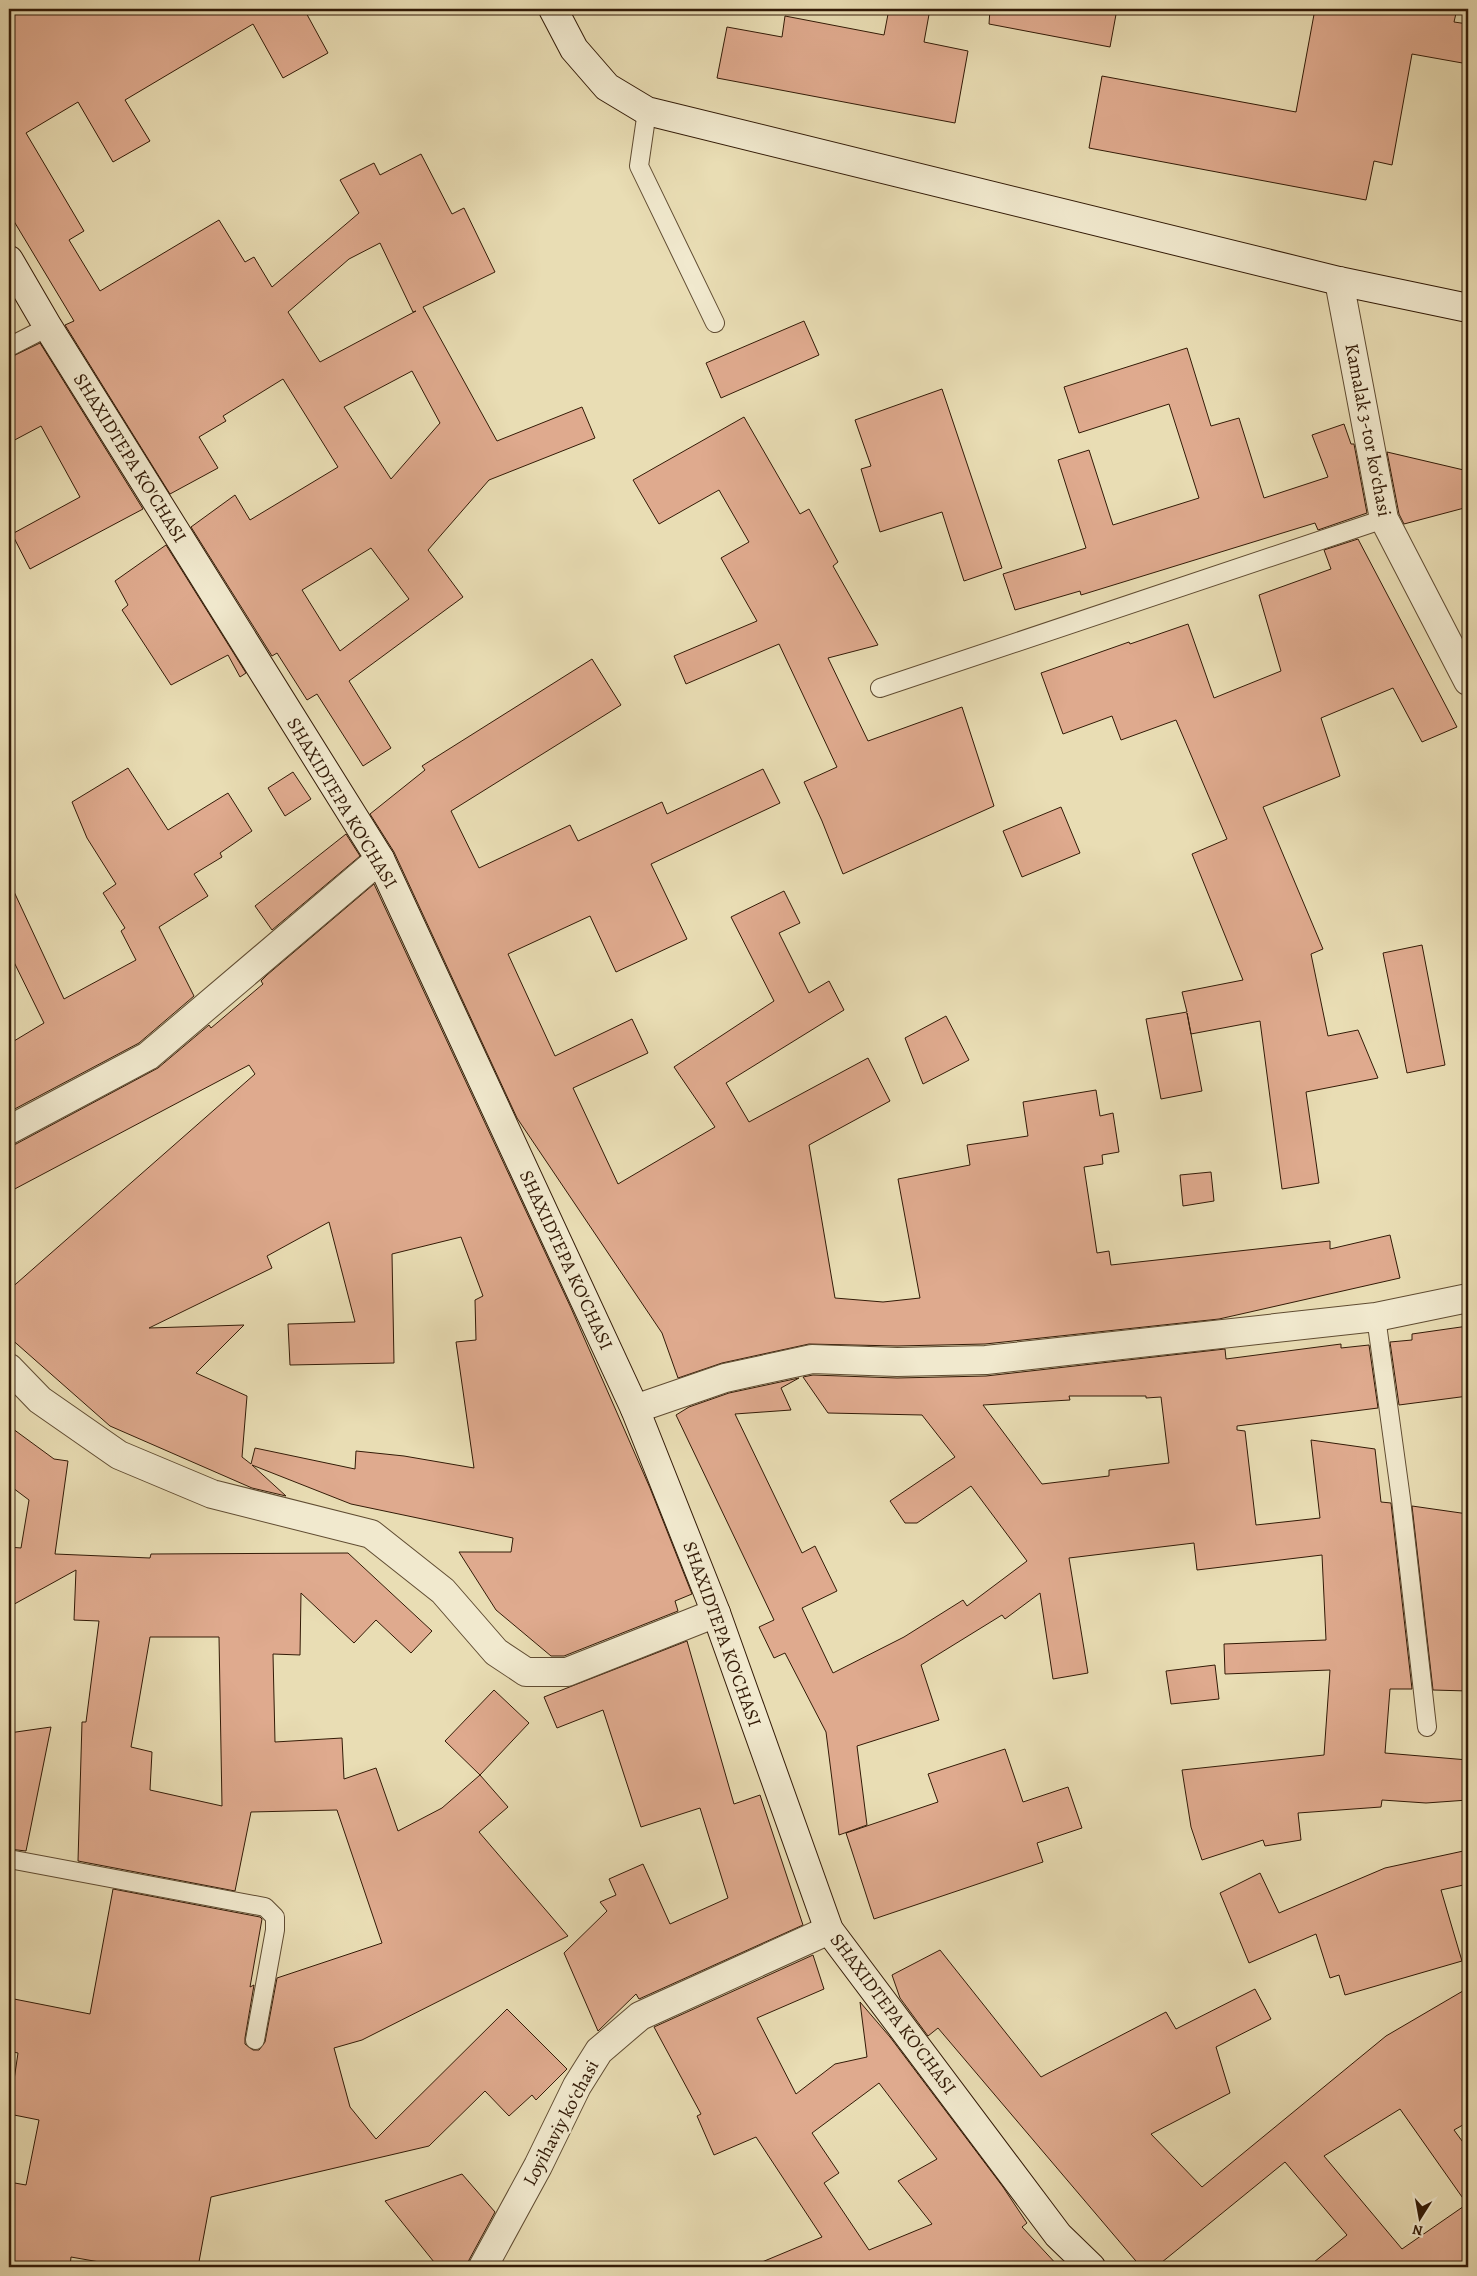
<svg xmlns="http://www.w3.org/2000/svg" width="1477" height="2276" font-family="Alegreya,serif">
  <rect width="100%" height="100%" fill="#e9ddb4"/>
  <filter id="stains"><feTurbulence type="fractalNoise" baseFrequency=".004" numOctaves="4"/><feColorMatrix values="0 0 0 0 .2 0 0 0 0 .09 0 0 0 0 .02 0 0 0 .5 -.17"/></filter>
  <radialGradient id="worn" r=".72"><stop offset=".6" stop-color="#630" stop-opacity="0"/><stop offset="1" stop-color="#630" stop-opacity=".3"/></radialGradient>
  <!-- building -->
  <path fill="#dfaa8e" stroke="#331b07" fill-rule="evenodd" d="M 9,9 L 304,9 L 328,53 L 283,78 L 253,24 L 125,100 L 150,141 L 113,162 L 78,102 L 26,133 L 84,231 L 69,240 L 100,291 L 219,220 L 245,262 L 254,257 L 272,287 L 359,213 L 340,180 L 374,163 L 380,175 L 421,154 L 452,214 L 464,208 L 495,272 L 423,307 L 497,441 L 582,407 L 595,438 L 489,480 L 428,550 L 463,597 L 349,681 L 391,748 L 363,766 L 317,694 L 307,700 L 277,653 L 272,656 L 191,527 L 235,495 L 250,520 L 338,467 L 283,379 L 223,416 L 226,421 L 199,437 L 218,468 L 170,494 L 65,325 L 74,321 L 9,213 ZM 380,243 L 413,312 L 416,311 L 320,362 L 288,312 L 349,259 ZM 412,371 L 440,423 L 391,479 L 344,407 ZM 371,548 L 409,599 L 340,651 L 302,590 Z
    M 889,9 L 930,9 L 924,42 L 968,51 L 955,123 L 717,78 L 727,27 L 782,37 L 785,16 L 884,35 Z
    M 990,9 L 1117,9 L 1110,47 L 989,24 Z
    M 1315,9 L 1457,9 L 1454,22 L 1468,24 L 1468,64 L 1412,54 L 1392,165 L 1374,161 L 1366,200 L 1089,148 L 1102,76 L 1296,112 Z
    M 804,321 L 819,355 L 721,398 L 706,363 Z
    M 40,343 L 143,509 L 30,569 L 12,534 L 80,497 L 41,426 L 9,443 L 9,358 Z
    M 1187,348 L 1211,426 L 1239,418 L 1264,498 L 1328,477 L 1312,435 L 1344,424 L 1351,444 L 1354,444 L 1367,513 L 1318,530 L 1315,523 L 1081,595 L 1080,591 L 1015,610 L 1003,574 L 1086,548 L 1058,460 L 1089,450 L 1113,525 L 1199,498 L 1169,404 L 1079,433 L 1064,387 Z
    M 942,389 L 1002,568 L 964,581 L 942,512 L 880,532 L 861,469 L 871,466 L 855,420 Z
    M 744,417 L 800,514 L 809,509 L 838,562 L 833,566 L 878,645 L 828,658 L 868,741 L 962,707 L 994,806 L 843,874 L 822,821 L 804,782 L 837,767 L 779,644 L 686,684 L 674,656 L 757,621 L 721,558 L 749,542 L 719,490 L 659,524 L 633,480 Z
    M 1387,452 L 1468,471 L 1468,507 L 1404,524 L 1399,514 Z
    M 1358,539 L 1457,727 L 1422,742 L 1393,688 L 1321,718 L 1340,776 L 1263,807 L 1323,949 L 1311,954 L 1328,1036 L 1358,1030 L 1378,1078 L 1306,1092 L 1319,1183 L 1282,1189 L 1260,1021 L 1191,1034 L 1187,1013 L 1202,1091 L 1161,1099 L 1146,1019 L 1187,1012 L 1182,992 L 1243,980 L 1192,854 L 1227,839 L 1176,720 L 1121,740 L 1112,716 L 1063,734 L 1041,673 L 1129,642 L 1130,644 L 1188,624 L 1214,698 L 1281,671 L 1259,595 L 1331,569 L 1324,550 Z
    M 166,545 L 246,673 L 240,677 L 228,655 L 171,685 L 122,610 L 128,605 L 115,581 Z
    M 592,659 L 621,705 L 451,811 L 479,868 L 570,825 L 578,841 L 662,802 L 667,814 L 763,769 L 780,803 L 651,864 L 687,939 L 616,972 L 590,916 L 508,954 L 555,1056 L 632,1019 L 648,1053 L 573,1088 L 618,1184 L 715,1127 L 674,1067 L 774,1001 L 731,917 L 784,891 L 800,923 L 779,933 L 809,993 L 829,981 L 844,1010 L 726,1083 L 749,1122 L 868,1058 L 890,1101 L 809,1145 L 835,1298 L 883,1302 L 920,1298 L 898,1179 L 970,1165 L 967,1145 L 1028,1136 L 1023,1102 L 1096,1090 L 1100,1116 L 1113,1113 L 1119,1152 L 1102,1155 L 1103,1164 L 1084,1167 L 1097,1253 L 1109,1251 L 1111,1265 L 1330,1241 L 1330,1249 L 1390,1235 L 1400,1278 L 1219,1319 L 985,1344 L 897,1346 L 809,1344 L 722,1363 L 678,1378 L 662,1333 L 517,1118 L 394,852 L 370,814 L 425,770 L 422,766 Z
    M 128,768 L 168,830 L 228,793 L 252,831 L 220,853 L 222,857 L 194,874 L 208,896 L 159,927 L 194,996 L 139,1043 L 9,1112 L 9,1044 L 44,1023 L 9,952 L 9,881 L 64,999 L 136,960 L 121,931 L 125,928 L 103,893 L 116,884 L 87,838 L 72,802 Z
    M 293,772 L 311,799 L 285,816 L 268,788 Z
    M 1061,807 L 1080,853 L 1022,877 L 1003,831 Z
    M 346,834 L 360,856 L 272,930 L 255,906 Z
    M 374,884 L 571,1308 L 650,1488 L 692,1594 L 675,1601 L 678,1611 L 564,1656 L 551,1656 L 496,1610 L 459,1552 L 511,1552 L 513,1538 L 351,1504 L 252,1465 L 286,1496 L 252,1488 L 110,1426 L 9,1337 L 9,1290 L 255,1074 L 249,1065 L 9,1192 L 9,1146 L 16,1144 L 158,1068 L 209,1025 L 211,1028 L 263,984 L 261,981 L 267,975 ZM 329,1222 L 355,1322 L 288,1324 L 290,1365 L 394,1363 L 392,1254 L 461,1237 L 483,1296 L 475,1300 L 476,1340 L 456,1342 L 474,1468 L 404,1456 L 356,1451 L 355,1469 L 255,1448 L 251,1464 L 242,1457 L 247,1396 L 196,1373 L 244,1325 L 149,1328 L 272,1268 L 267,1256 Z
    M 1422,945 L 1445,1065 L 1407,1073 L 1383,953 Z
    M 946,1016 L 969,1060 L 923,1084 L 905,1038 Z
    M 1211,1172 L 1214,1201 L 1183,1206 L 1180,1175 Z
    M 1468,1326 L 1468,1396 L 1399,1405 L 1390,1342 L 1412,1340 L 1412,1334 Z
    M 1341,1344 L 1341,1348 L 1369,1345 L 1378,1408 L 1237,1426 L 1237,1430 L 1245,1431 L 1256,1525 L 1320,1518 L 1311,1440 L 1375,1449 L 1381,1502 L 1391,1503 L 1412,1689 L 1390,1689 L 1385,1753 L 1468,1760 L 1468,1800 L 1426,1803 L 1382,1800 L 1381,1807 L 1298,1813 L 1301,1840 L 1265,1846 L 1263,1840 L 1202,1860 L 1191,1827 L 1182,1770 L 1324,1755 L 1330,1670 L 1225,1674 L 1224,1644 L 1326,1640 L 1322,1555 L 1197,1570 L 1194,1543 L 1069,1558 L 1088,1673 L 1053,1679 L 1040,1593 L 1005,1619 L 1002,1615 L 921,1665 L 939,1720 L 857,1746 L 867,1825 L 839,1835 L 826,1732 L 785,1653 L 774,1658 L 759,1627 L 774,1620 L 676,1415 L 689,1407 L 729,1393 L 799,1378 L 781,1388 L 791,1410 L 735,1414 L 802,1553 L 815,1546 L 837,1591 L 802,1608 L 833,1673 L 904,1637 L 963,1600 L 967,1606 L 1027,1561 L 971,1486 L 917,1523 L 905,1523 L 890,1501 L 955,1457 L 922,1415 L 828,1413 L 803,1377 L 813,1375 L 897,1378 L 986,1376 L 1225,1349 L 1226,1359 ZM 1069,1396 L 1146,1396 L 1146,1398 L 1161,1397 L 1169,1463 L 1109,1470 L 1109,1476 L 1042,1484 L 983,1405 L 1070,1400 Z
    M 9,1426 L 54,1459 L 68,1461 L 55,1554 L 150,1558 L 151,1554 L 348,1553 L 432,1631 L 411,1653 L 376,1620 L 354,1643 L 301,1593 L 300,1655 L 273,1654 L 275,1742 L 342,1738 L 344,1779 L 376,1768 L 398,1831 L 442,1808 L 480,1775 L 508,1807 L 479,1832 L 568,1936 L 362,2040 L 334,2048 L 350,2107 L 376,2139 L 507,2009 L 567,2069 L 536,2100 L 532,2095 L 509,2116 L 485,2091 L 429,2146 L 211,2197 L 198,2267 L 128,2267 L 71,2257 L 70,2267 L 9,2267 L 9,2182 L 26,2185 L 39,2120 L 9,2114 L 18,2053 L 9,2051 L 9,1998 L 90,2014 L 113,1889 L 260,1917 L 262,1919 L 250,1987 L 254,1985 L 245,2038 L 245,2044 L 253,2050 L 259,2050 L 265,2042 L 277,1978 L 382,1943 L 337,1810 L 251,1812 L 235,1891 L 78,1861 L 82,1722 L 86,1722 L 99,1621 L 74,1620 L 76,1570 L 9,1607 L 9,1547 L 21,1548 L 29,1500 L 9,1485 ZM 150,1637 L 219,1637 L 222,1806 L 150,1790 L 152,1752 L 131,1747 Z
    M 1412,1506 L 1468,1514 L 1468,1691 L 1433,1690 Z
    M 687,1641 L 734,1804 L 760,1795 L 803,1925 L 639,1999 L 636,1994 L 598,2031 L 564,1953 L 607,1911 L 600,1902 L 616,1895 L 609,1879 L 643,1864 L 670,1924 L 728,1898 L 700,1808 L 641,1827 L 603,1710 L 557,1728 L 544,1697 Z
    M 1215,1665 L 1219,1699 L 1171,1704 L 1166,1671 Z
    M 494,1690 L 529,1723 L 480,1775 L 445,1741 Z
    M 51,1727 L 26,1851 L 9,1849 L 9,1733 Z
    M 1005,1749 L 1023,1802 L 1068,1787 L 1082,1828 L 1037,1843 L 1043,1862 L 874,1919 L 846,1833 L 938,1802 L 928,1774 Z
    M 1468,1850 L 1468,1884 L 1441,1890 L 1462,1961 L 1345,1995 L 1339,1975 L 1330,1978 L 1316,1934 L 1249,1963 L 1220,1893 L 1260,1873 L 1279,1913 L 1385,1868 Z
    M 940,1950 L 1041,2077 L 1166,2012 L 1176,2029 L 1255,1989 L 1271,2019 L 1216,2047 L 1230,2093 L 1151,2134 L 1202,2187 L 1386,2036 L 1468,1988 L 1468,2122 L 1454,2130 L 1468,2149 L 1468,2267 L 1308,2267 L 1347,2235 L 1285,2162 L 1156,2267 L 1141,2267 L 938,2028 L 928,2036 L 900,1998 L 892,1975 ZM 1400,2109 L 1467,2204 L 1402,2249 L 1324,2156 Z
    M 813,1955 L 824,1989 L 757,2018 L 796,2094 L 835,2064 L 867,2057 L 860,2002 L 890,2037 L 1003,2187 L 1027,2223 L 1022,2227 L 1059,2267 L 750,2267 L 822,2237 L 756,2137 L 714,2155 L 697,2116 L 701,2114 L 654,2027 ZM 879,2083 L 937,2159 L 898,2181 L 932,2224 L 869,2250 L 824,2183 L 839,2173 L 812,2133 Z
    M 462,2174 L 495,2212 L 469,2260 L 467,2267 L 438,2267 L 385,2201 Z"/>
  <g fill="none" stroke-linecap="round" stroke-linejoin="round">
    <defs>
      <path id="lane" d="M 647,111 L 639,166 L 715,323
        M 9,347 L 48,327
        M 880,688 L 1384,519
        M 1376,1317 L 1401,1499 L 1427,1727
        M 9,1859 L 265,1907 L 275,1917 L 275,1930 L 255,2040"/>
      <path id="street" d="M 1339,281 L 1384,519 L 1468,681
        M 9,1130 L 148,1056 L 380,859
        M 9,1368 L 40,1400 L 119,1455 L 212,1494 L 371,1534 L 443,1591 L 496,1652 L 526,1672 L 567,1672 L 716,1613
        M 635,1409 L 725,1378 L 812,1359 L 897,1362 L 986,1360 L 1376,1317 L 1468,1298
        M 483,2267 L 538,2166 L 577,2086 L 599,2051 L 640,2016 L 829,1930"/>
      <path id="secondary" d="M 553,9 L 574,49 L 607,87 L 647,111 L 1339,281 L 1468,308
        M 9,260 L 48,327 L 380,859 L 635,1409 L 716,1613 L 829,1930 L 1058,2235 L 1091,2267"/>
    </defs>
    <!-- lane casing -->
    <use href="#lane" stroke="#604c32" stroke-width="20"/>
    <!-- street casing -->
    <use href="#street" stroke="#604c32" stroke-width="30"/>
    <!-- secondary casing -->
    <use href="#secondary" stroke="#331b07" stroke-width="30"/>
    <!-- lane -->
    <use href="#lane" stroke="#f1e9ce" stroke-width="18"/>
    <!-- street -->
    <use href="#street" stroke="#f1e9ce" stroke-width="28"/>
    <!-- secondary -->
    <use href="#secondary" stroke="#f1e9ce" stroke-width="28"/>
  </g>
  <g text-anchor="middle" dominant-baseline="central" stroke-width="5" stroke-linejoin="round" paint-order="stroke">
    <!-- street labels -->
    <g font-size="19" fill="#331b07" stroke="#f1e9ce">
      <text transform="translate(1368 430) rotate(79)">Kamalak 3-tor koʻchasi</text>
      <text transform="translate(130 458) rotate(58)">SHAXIDTEPA KO'CHASI</text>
      <text transform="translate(342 803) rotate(59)">SHAXIDTEPA KO'CHASI</text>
      <text transform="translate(566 1260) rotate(65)">SHAXIDTEPA KO'CHASI</text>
      <text transform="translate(722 1634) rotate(70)">SHAXIDTEPA KO'CHASI</text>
      <text transform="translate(893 2014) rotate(53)">SHAXIDTEPA KO'CHASI</text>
      <text transform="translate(561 2123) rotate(-62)">Loyihaviy koʻchasi</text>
    </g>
  </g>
  <!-- margin -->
  <rect width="1477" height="2276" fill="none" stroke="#e9ddb4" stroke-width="30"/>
  <rect x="10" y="10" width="1457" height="2256" fill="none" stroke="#331b07" stroke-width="2.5"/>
  <rect x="15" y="15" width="1447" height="2246" fill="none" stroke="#331b07"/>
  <!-- north arrow -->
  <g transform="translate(1420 2218) rotate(191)" stroke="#f1e9ce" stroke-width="4" paint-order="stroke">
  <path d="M0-4L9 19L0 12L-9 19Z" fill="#331b07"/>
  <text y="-8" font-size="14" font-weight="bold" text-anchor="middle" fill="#331b07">N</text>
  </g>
  <rect width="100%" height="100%" filter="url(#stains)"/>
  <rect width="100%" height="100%" fill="url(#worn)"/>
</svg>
